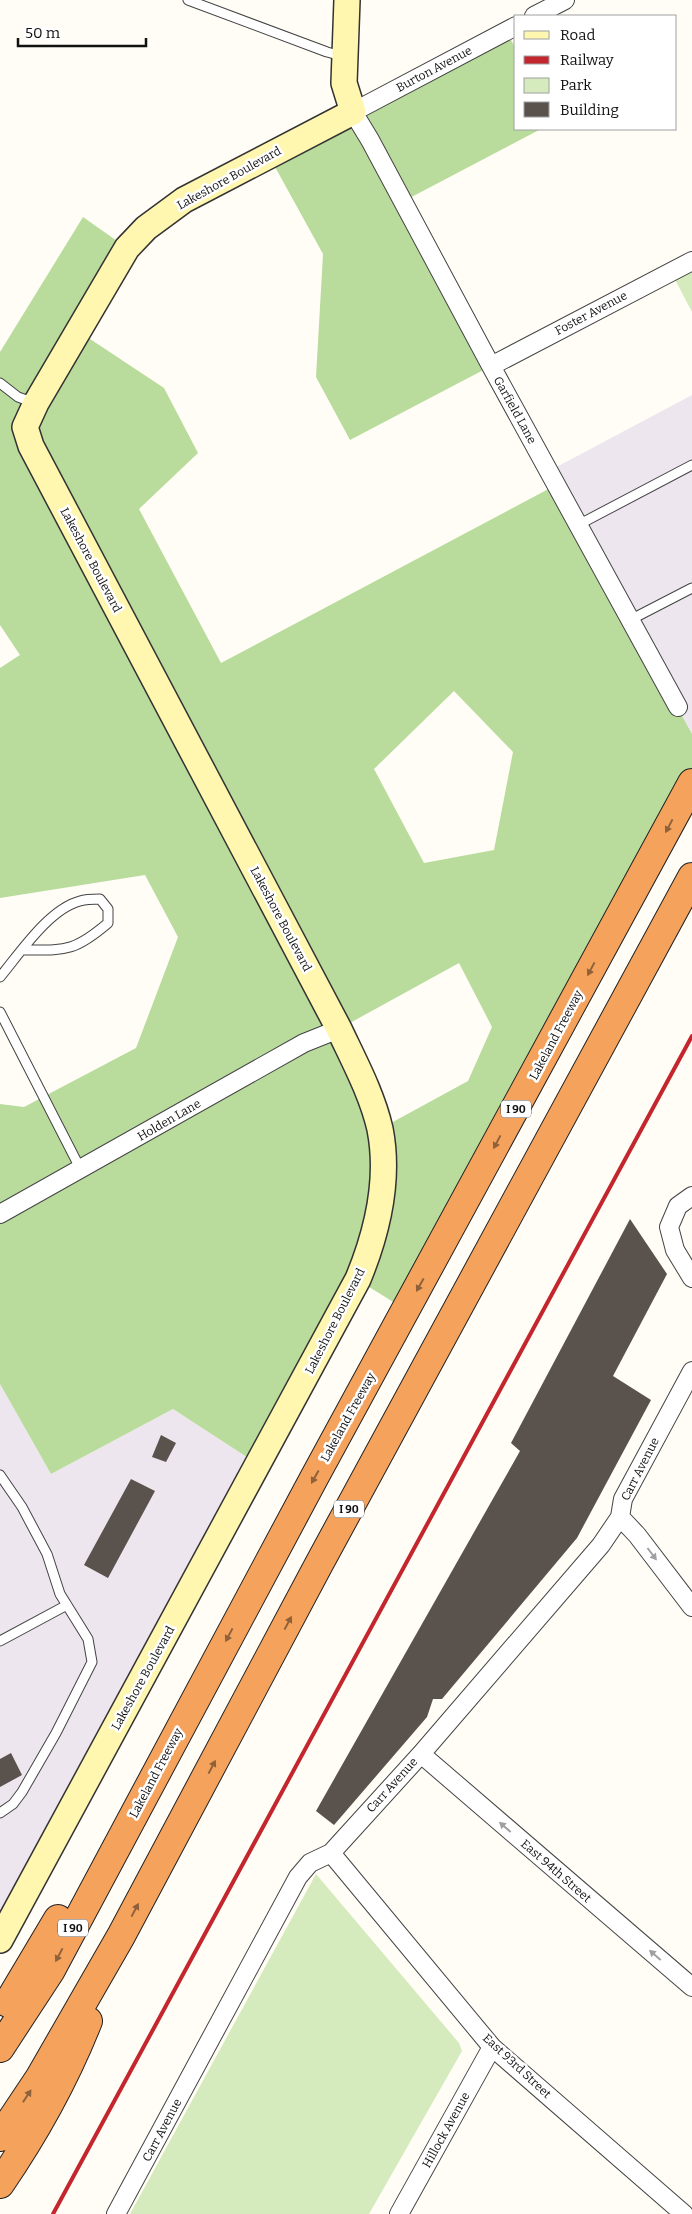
<svg xmlns="http://www.w3.org/2000/svg" width="692" height="2214" font-family="Bitter,serif">
  <rect width="100%" height="100%" fill="#fffdf5"/>
  <!-- industrial -->
  <path fill="#eee6ef" d="M 692,395 L 692,734 L 549,471 Z
    M 0,1384 L 51,1474 L 173,1409 L 259,1465 L 0,1940 Z"/>
  <!-- green -->
  <path fill="#d5ebbd" d="M 692,261 L 692,312 L 671,272 Z
    M 316,1874 L 459,2043 L 462,2051 L 369,2214 L 130,2214 Z"/>
  <!-- forest -->
  <path fill="#b9dc9c" fill-rule="evenodd" d="M 506,31 L 516,49 L 516,129 L 541,129 L 402,202 L 491,366 L 350,440 L 316,377 L 323,254 L 269,156 Z
    M 83,217 L 127,248 L 78,331 L 164,388 L 198,453 L 139,509 L 221,663 L 556,485 L 692,734 L 692,783 L 406,1310 L 358,1280 L 259,1465 L 173,1409 L 51,1474 L 0,1384 L 0,1104 L 24,1107 L 136,1048 L 178,937 L 145,875 L 0,898 L 0,668 L 20,655 L 0,625 L 0,352 ZM 454,691 L 513,752 L 494,850 L 424,863 L 374,769 ZM 459,963 L 492,1027 L 468,1081 L 380,1129 L 339,1029 Z"/>
  <!-- building -->
  <path fill="#5a524d" d="M 630,1219 L 667,1274 L 613,1376 L 651,1400 L 577,1538 L 442,1699 L 433,1699 L 427,1717 L 334,1825 L 316,1811 L 520,1451 L 511,1443 Z
    M 161,1435 L 176,1443 L 166,1462 L 152,1457 Z
    M 131,1479 L 155,1491 L 108,1578 L 84,1565 Z
    M 11,1753 L 22,1775 L 0,1787 L 0,1759 Z"/>
  <g fill="none" stroke-linecap="round" stroke-linejoin="round">
    <defs>
      <path id="lane" d="M 188,0 L 327,52 L 342,56
        M 0,383 L 18,397 L 35,403
        M 578,525 L 692,465
        M 630,620 L 692,588
        M 0,977 C 20,953 49,909 80,901 C 86,899 93,899 100,899 L 108,909 L 108,923 C 74,952 66,950 23,950
        M 0,1012 L 81,1170
        M 0,1475 L 22,1507 L 47,1554 L 60,1594 L 88,1639 L 92,1662 L 56,1733 L 22,1792 L 13,1804 L 0,1813
        M 0,1641 L 67,1605"/>
      <path id="street" d="M 534,16 L 565,0
        M 516,26 L 353,112 L 370,140 L 491,366 L 678,707
        M 491,366 L 692,261
        M 692,1196 L 678,1206 L 669,1227 L 675,1250 L 692,1278
        M 0,1214 L 304,1043 L 339,1029
        M 620,1517 L 637,1535 L 692,1607
        M 421,1754 L 692,1987
        M 331,1853 L 492,2047 L 684,2214
        M 116,2214 L 298,1877 L 310,1863 L 331,1853 L 421,1754 L 601,1545 L 620,1517 L 623,1499 L 692,1371
        M 399,2214 L 492,2047"/>
      <path id="secondary" d="M 0,1940 L 358,1279 C 377,1233 390,1180 380,1129 C 372,1094 354,1061 339,1029 L 31,446 L 25,427 L 36,403 L 127,248 L 146,228 L 184,200 L 353,112 L 344,83 L 347,0"/>
      <path id="highway" d="M 8,2003 L 58,1919
        M 0,2048 L 51,1970 L 314,1478 L 692,783
        M 0,2137 L 40,2077 L 121,1936 L 319,1564 L 692,877
        M 0,2184 C 35,2133 65,2079 88,2021"/>
    </defs>
    <!-- lane casing -->
    <use href="#lane" stroke="#444" stroke-width="11"/>
    <!-- street casing -->
    <use href="#street" stroke="#444" stroke-width="20"/>
    <!-- secondary casing -->
    <use href="#secondary" stroke="#333" stroke-width="28"/>
    <!-- highway casing -->
    <use href="#highway" stroke="#222" stroke-width="30"/>
    <!-- lane -->
    <use href="#lane" stroke="#fff" stroke-width="9"/>
    <!-- street -->
    <use href="#street" stroke="#fff" stroke-width="18"/>
    <!-- secondary -->
    <use href="#secondary" stroke="#fff6b0" stroke-width="25"/>
    <!-- highway -->
    <use href="#highway" stroke="#f5a25d" stroke-width="28"/>
    <!-- rail -->
    <path stroke="#c4262e" stroke-width="4" d="M 53,2214 L 692,1036"/>
  </g>
  <!-- one-way arrows -->
  <defs><path id="oneway-solid" d="M-6-.8H1V-3.2L6.5 0L1 3.2V.8H-6Z" transform="scale(1.25)"/></defs>
  <g fill="#8e613b">
    <use href="#oneway-solid" transform="translate(669 826) rotate(118)"/>
    <use href="#oneway-solid" transform="translate(591 969) rotate(118)"/>
    <use href="#oneway-solid" transform="translate(497 1142) rotate(118)"/>
    <use href="#oneway-solid" transform="translate(420 1285) rotate(119)"/>
    <use href="#oneway-solid" transform="translate(315 1477) rotate(119)"/>
    <use href="#oneway-solid" transform="translate(288 1623) rotate(-62)"/>
    <use href="#oneway-solid" transform="translate(229 1635) rotate(118)"/>
    <use href="#oneway-solid" transform="translate(212 1767) rotate(-62)"/>
    <use href="#oneway-solid" transform="translate(135 1910) rotate(-62)"/>
    <use href="#oneway-solid" transform="translate(59 1955) rotate(118)"/>
    <use href="#oneway-solid" transform="translate(27 2096) rotate(-57)"/>
  </g>
  <g fill="#a0a0a0">
    <use href="#oneway-solid" transform="translate(652 1554) rotate(53)"/>
    <use href="#oneway-solid" transform="translate(505 1827) rotate(-139)"/>
    <use href="#oneway-solid" transform="translate(655 1955) rotate(-139)"/>
  </g>
  <g text-anchor="middle" dominant-baseline="central" stroke-width="5" stroke-linejoin="round" paint-order="stroke">
    <!-- shield labels -->
    <g fill="#fff" stroke="#585858" stroke-width="1">
      <rect x="501" y="1100.5" width="30" height="17" rx="4"/>
      <rect x="334" y="1500.5" width="30" height="17" rx="4"/>
      <rect x="58" y="1919.5" width="30" height="17" rx="4"/>
    </g>
    <g font-size="11" font-weight="bold" fill="#111">
      <text x="516" y="1109">I 90</text>
      <text x="349" y="1509">I 90</text>
      <text x="73" y="1928">I 90</text>
    </g>
    <!-- street labels -->
    <g font-size="12" fill="#111" stroke="#fff">
      <text transform="translate(434 69) rotate(-28)">Burton Avenue</text>
      <text transform="translate(229 178) rotate(-29)">Lakeshore Boulevard</text>
      <text transform="translate(591 313) rotate(-28)">Foster Avenue</text>
      <text transform="translate(515 410) rotate(61)">Garfield Lane</text>
      <text transform="translate(91 560) rotate(62)">Lakeshore Boulevard</text>
      <text transform="translate(281 919) rotate(62)">Lakeshore Boulevard</text>
      <text transform="translate(556 1035) rotate(-62)">Lakeland Freeway</text>
      <text transform="translate(169 1120) rotate(-30)">Holden Lane</text>
      <text transform="translate(335 1321) rotate(-63)">Lakeshore Boulevard</text>
      <text transform="translate(348 1417) rotate(-61)">Lakeland Freeway</text>
      <text transform="translate(640 1469) rotate(-63)">Carr Avenue</text>
      <text transform="translate(143 1678) rotate(-61)">Lakeshore Boulevard</text>
      <text transform="translate(156 1773) rotate(-62)">Lakeland Freeway</text>
      <text transform="translate(392 1785) rotate(-48)">Carr Avenue</text>
      <text transform="translate(556 1871) rotate(41)">East 94th Street</text>
      <text transform="translate(517 2066) rotate(43)">East 93rd Street</text>
      <text transform="translate(162 2130) rotate(-62)">Carr Avenue</text>
      <text transform="translate(446 2130) rotate(-61)">Hillock Avenue</text>
    </g>
  </g>
  <!-- legend -->
  <rect x="514" y="15" width="162" height="115" fill="#ffffff" stroke="#a0a0a0"/>
  <rect x="524" y="31" width="25" height="8" fill="#fff6b0" stroke="#a0a0a0"/>
  <text x="560" y="40" font-size="15" fill="#111111">Road</text>
  <rect x="524" y="56" width="25" height="8" fill="#c4262e" stroke="#a0a0a0"/>
  <text x="560" y="65" font-size="15" fill="#111111">Railway</text>
  <rect x="524" y="78" width="25" height="15" fill="#d5ebbd" stroke="#a0a0a0"/>
  <text x="560" y="90" font-size="15" fill="#111111">Park</text>
  <rect x="524" y="102" width="25" height="15" fill="#5a524d" stroke="#a0a0a0"/>
  <text x="560" y="115" font-size="15" fill="#111111">Building</text>
  <!-- scale -->
  <path d="M18 38v8h128v-8" fill="none" stroke="#111111" stroke-width="2.5"/>
  <text x="25" y="38" font-size="15" fill="#111111" stroke="#ffffff" stroke-width="4" paint-order="stroke">50 m</text>
</svg>
